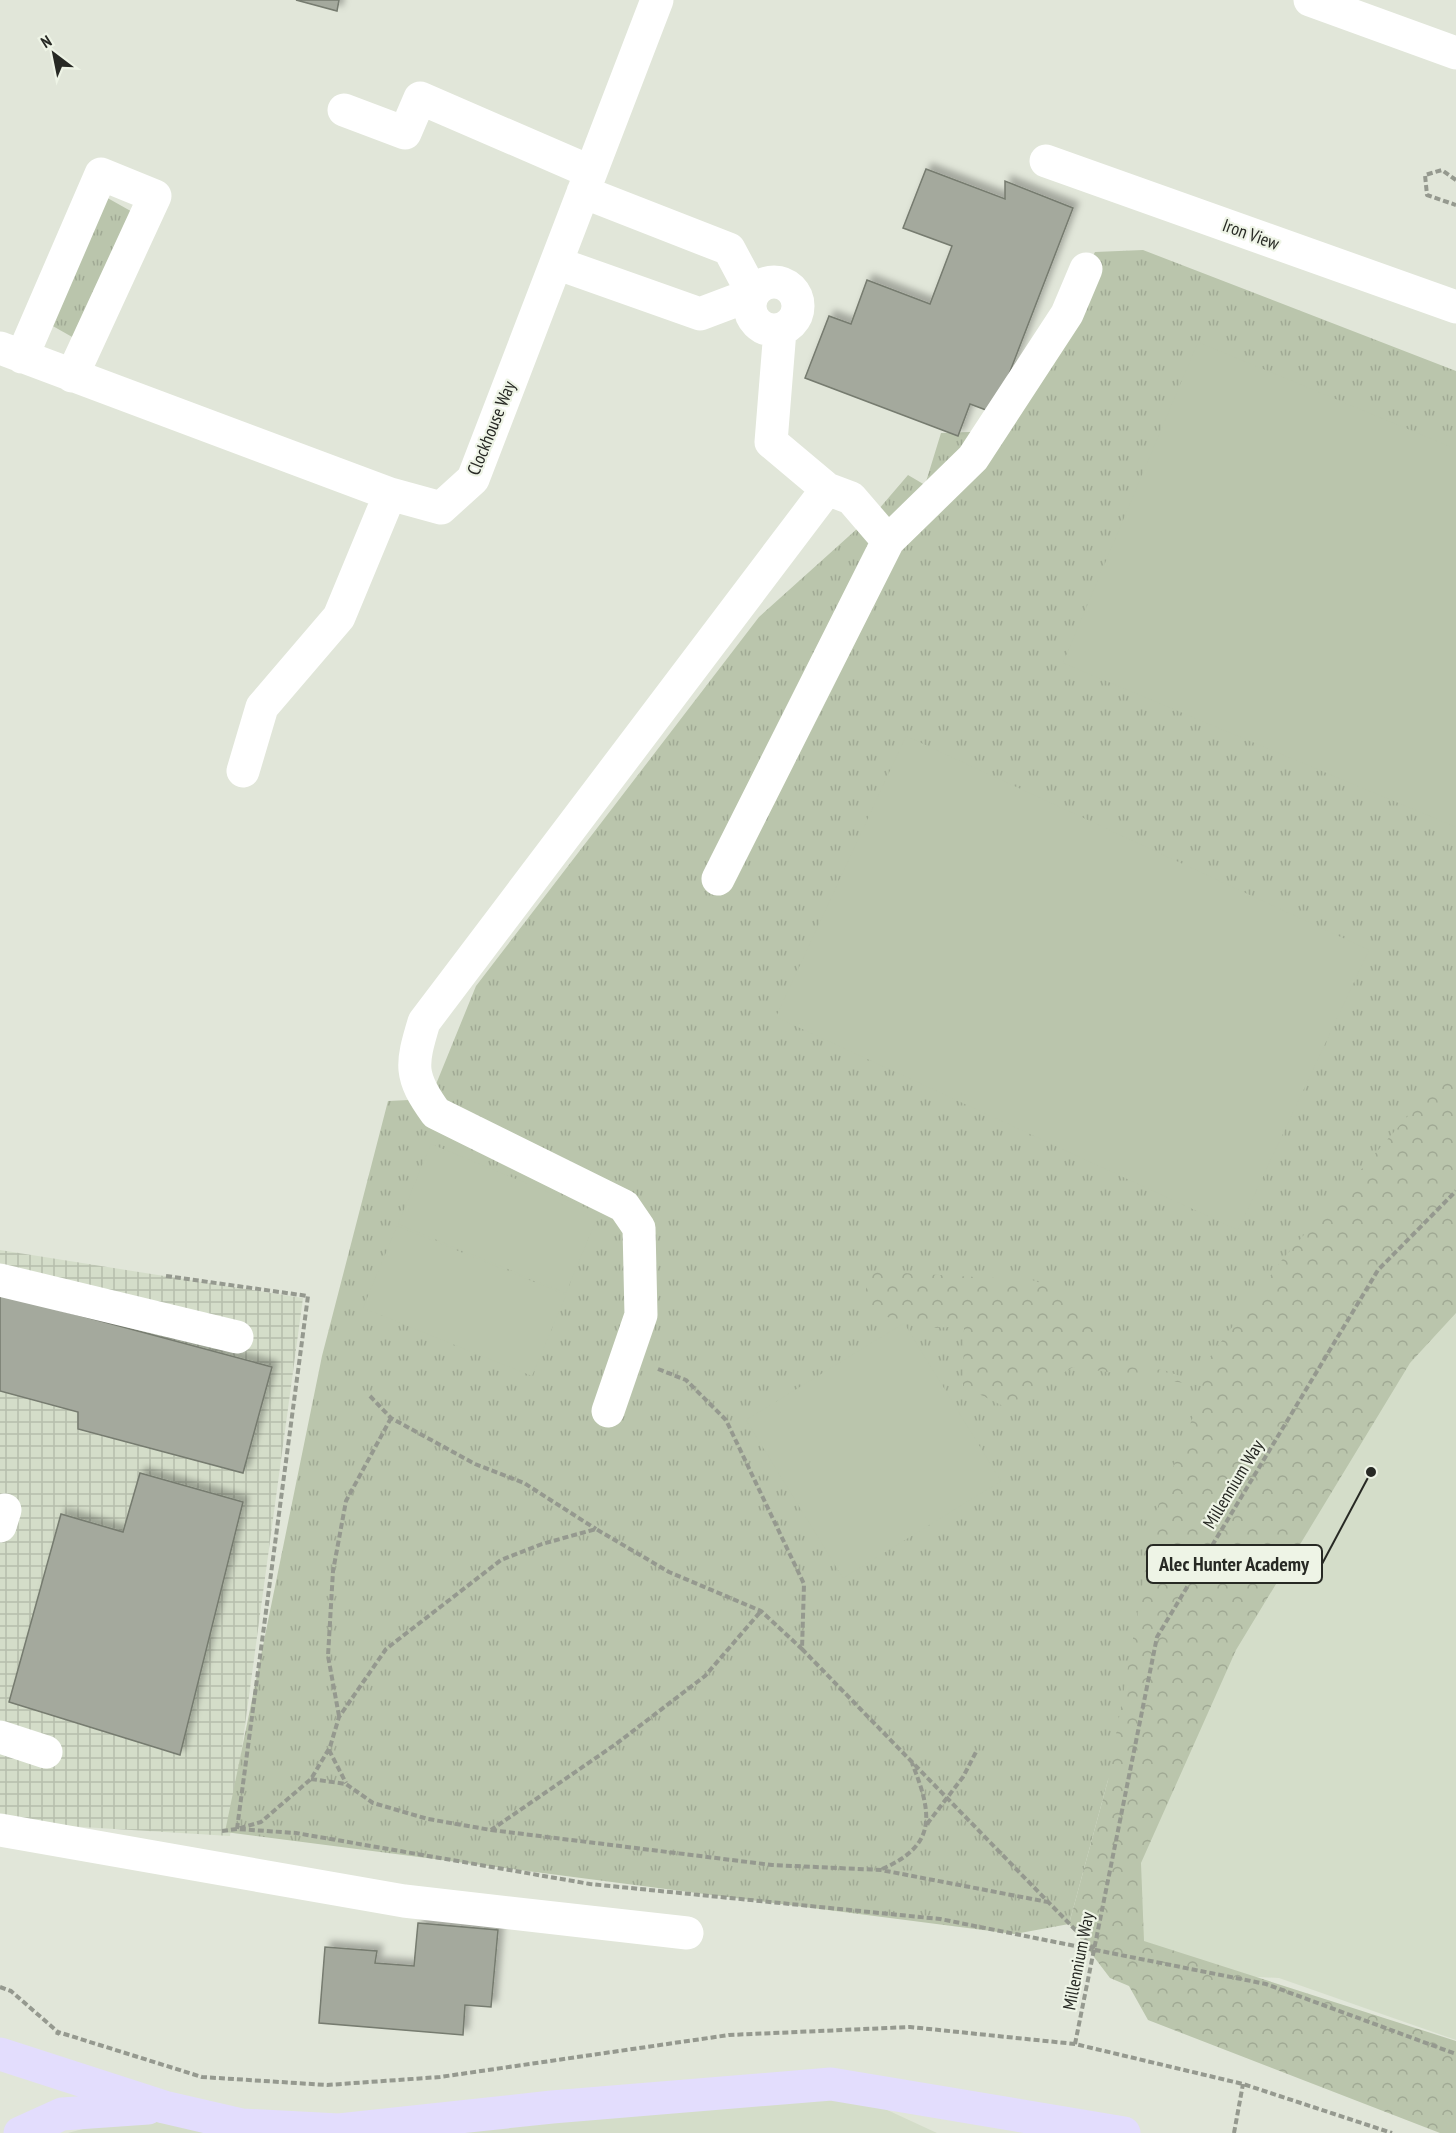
<svg xmlns="http://www.w3.org/2000/svg" width="1456" height="2133" font-family="'PT Sans Narrow',sans-serif">
  <defs>
    <pattern id="industrial-grid" width="8" height="8" patternUnits="userSpaceOnUse" patternTransform="scale(1.5)"><rect width="8" height="8" fill="#d4ddc9"/><path d="M0 4h8M4 0v8" fill="none" stroke="#b6beac"/></pattern>
    <pattern id="grass-tufts" width="24" height="20" patternUnits="userSpaceOnUse" patternTransform="scale(1.5)"><rect width="24" height="20" fill="#bac5ac"/><path d="M3 7l-1-3M5 7V3M7 7l1-3M15 17l-1-3M17 17v-4M19 17l1-3" fill="none" stroke="#a0a994"/></pattern>
    <pattern id="forest-crowns" width="20" height="18" patternUnits="userSpaceOnUse" patternTransform="scale(1.5)"><rect width="20" height="18" fill="#bac5ac"/><path d="M2 6a3 3 0 1 1 6 0M12 15a3 3 0 1 1 6 0" fill="none" stroke="#a0a994"/></pattern>
    <filter id="shadow"><feDropShadow dx="5.5" dy="-5.5" stdDeviation="3" flood-color="#0004"/></filter>
  </defs>
  <rect width="100%" height="100%" fill="#e1e6d9"/>
  <!-- built -->
  <path fill="#d4ddc9" d="M 1456,1232 L 1456,2040 L 1279,1978 L 1122,1970 L 1177,1647 Z
    M 831,2084 L 937,2133 L 68,2133 L 164,2107 L 242,2125 Z"/>
  <!-- industrial -->
  <path fill="url(#industrial-grid)" d="M 0,1250 L 303,1298 L 230,1836 L 0,1822 Z"/>
  <!-- grass -->
  <path fill="url(#grass-tufts)" d="M 104,196 L 136,214 L 81,342 L 51,325 Z
    M 1143,250 L 1456,371 L 1456,1129 L 1108,1780 L 1069,1924 L 1014,1934 L 225,1832 L 322,1356 L 388,1101 L 430,1099 L 476,986 L 759,617 L 878,510 L 908,475 L 925,485 L 941,433 L 997,431 L 1095,252 Z"/>
  <!-- forest -->
  <path fill="url(#forest-crowns)" d="M 1456,1061 L 1456,1313 L 1410,1363 L 1236,1650 L 1141,1863 L 1144,1941 L 1456,2041 L 1456,2133 L 1440,2133 L 1148,2020 L 1129,1986 L 1110,1978 L 1069,1924 L 1108,1780 L 1155,1514 L 1205,1386 L 1073,1367 L 1005,1407 L 963,1386 L 964,1326 L 934,1328 L 866,1312 L 866,1271 L 1032,1280 L 1064,1291 L 1095,1318 L 1093,1364 L 1164,1370 L 1192,1381 L 1282,1260 Z"/>
  <!-- garden -->
  <path fill="#bac5ac" d="M 1198,342 L 1456,449 L 1456,827 L 1063,663 Z
    M 906,736 L 1369,950 L 1238,1230 L 776,1017 Z
    M 431,1144 L 599,1213 L 566,1293 L 398,1224 Z
    M 397,1226 L 566,1295 L 532,1376 L 363,1308 Z
    M 904,1323 L 1001,1481 L 843,1578 L 746,1420 Z"/>
  <!-- building -->
  <path fill="#a4a99d" stroke="#767b6f" stroke-width="1.5" filter="url(#shadow)" d="M 296,0 L 339,0 L 337,11 Z
    M 926,169 L 1005,199 L 1005,181 L 1073,208 L 994,413 L 970,404 L 958,436 L 805,378 L 829,316 L 851,324 L 867,280 L 930,304 L 952,246 L 903,228 Z
    M 0,1294 L 272,1367 L 243,1473 L 78,1429 L 78,1412 L 0,1391 Z
    M 140,1473 L 243,1502 L 180,1755 L 9,1702 L 61,1514 L 123,1532 Z
    M 418,1923 L 498,1930 L 491,2007 L 465,2005 L 463,2035 L 319,2023 L 325,1947 L 377,1951 L 375,1963 L 414,1966 Z"/>
  <g fill="none" stroke-linecap="round" stroke-linejoin="round">
    <!-- path -->
    <path stroke="#95998f" stroke-width="4" stroke-dasharray="6 3" stroke-linecap="butt" d="M 1456,180 L 1442,170 L 1425,175 L 1427,195 L 1456,205
      M 166,1276 L 308,1296 L 237,1829 L 261,1822 L 311,1779 L 330,1747 L 339,1717 L 386,1649 L 501,1560 L 542,1544 L 596,1529 L 669,1572 L 761,1611 L 802,1649
      M 658,1369 L 686,1380 L 726,1420 L 804,1584 L 802,1649 L 1094,1949
      M 370,1396 L 391,1418 L 475,1464 L 524,1483 L 596,1529
      M 339,1716 L 328,1656 L 333,1571 L 346,1501 L 391,1418
      M 329,1750 L 346,1783
      M 311,1779 L 346,1784 L 373,1803 L 428,1819 L 491,1830 L 616,1744 L 705,1676 L 761,1611
      M 927,1824 L 963,1777 L 977,1750
      M 491,1830 L 772,1865 L 881,1870 L 1048,1902
      M 222,1831 L 237,1829 L 296,1833 L 590,1884 L 940,1919 L 1266,1984 L 1456,2054
      M 882,1869 C 938,1845 932,1813 912,1763
      M 0,1987 L 11,1991 L 58,2032
      M 57,2035 L 58,2032 L 202,2077 L 327,2085 L 440,2077 L 729,2035 L 910,2027 L 1075,2044 L 1243,2084 L 1392,2133
      M 1075,2044 L 1157,1637 L 1378,1270 L 1456,1191
      M 1234,2133 L 1243,2084"/>
    <!-- minor -->
    <path stroke="#fff" stroke-width="33" d="M 1310,0 L 1456,53
      M 344,110 L 405,133 L 420,98 L 591,172
      M 1046,161 L 1456,307
      M 556,263 L 700,314 L 753,294 L 729,249 L 583,192
      M750 306a24 24 0 1 1 48 0a24 24 0 1 1-48 0Z
      M 0,348 L 390,494 L 441,508 L 473,479 L 657,0
      M 22,357 L 101,174 L 155,196 L 72,376
      M 888,541 L 973,458 L 1067,314 L 1086,269
      M 243,771 L 262,707 L 339,617 L 390,494
      M 718,879 L 888,541 L 851,498 L 827,489
      M 0,1280 L 237,1337
      M 608,1411 L 641,1315 L 639,1228 L 624,1206 L 436,1113 C 409,1076 411,1065 424,1022 L 827,489 L 771,442 L 780,330
      M 0,1526 L 5,1510
      M 0,1737 L 46,1752
      M 0,1830 L 404,1901 L 687,1933"/>
    <!-- major -->
    <path stroke="#e3ddfd" stroke-width="33" d="M 0,2054 L 164,2107 L 242,2125 L 339,2130 L 552,2107 L 831,2084 L 1124,2133
      M 20,2133 L 62,2114 L 148,2108"/>
  </g>
  <g text-anchor="middle" dominant-baseline="central" stroke-width="4.5" stroke-linejoin="round" paint-order="stroke">
    <!-- street labels -->
    <g font-size="18" fill="#272924" stroke="#eef4e6">
      <text transform="translate(1251 234) rotate(20)">Iron View</text>
      <text transform="translate(491 428) rotate(-68)">Clockhouse Way</text>
      <text transform="translate(1233 1484) rotate(-59)">Millennium Way</text>
      <text transform="translate(1078 1961) rotate(-79)">Millennium Way</text>
    </g>
  </g>
  <!-- callouts -->
  <path fill="none" stroke="#272924" stroke-width="2" d="M1371 1472L1322 1564"/>
  <circle fill="#272924" stroke="#eef4e6" stroke-width="2" cx="1371" cy="1472" r="6"/>
  <rect fill="#eef4e6" stroke="#272924" stroke-width="2" x="1147" y="1545" width="175" height="38" rx="6"/>
  <g font-size="20" text-anchor="middle" font-weight="bold" fill="#272924">
    <text x="1234" y="1571">Alec Hunter Academy</text>
  </g>
  <!-- north arrow -->
  <g transform="translate(54 54) rotate(328)" stroke="#eef4e6" stroke-width="4.5" paint-order="stroke">
  <path d="M0-4.5L10 22L0 15L-10 22Z" fill="#272924"/>
  <text y="-9" font-size="16" font-weight="bold" text-anchor="middle" fill="#272924">N</text>
  </g>
</svg>
